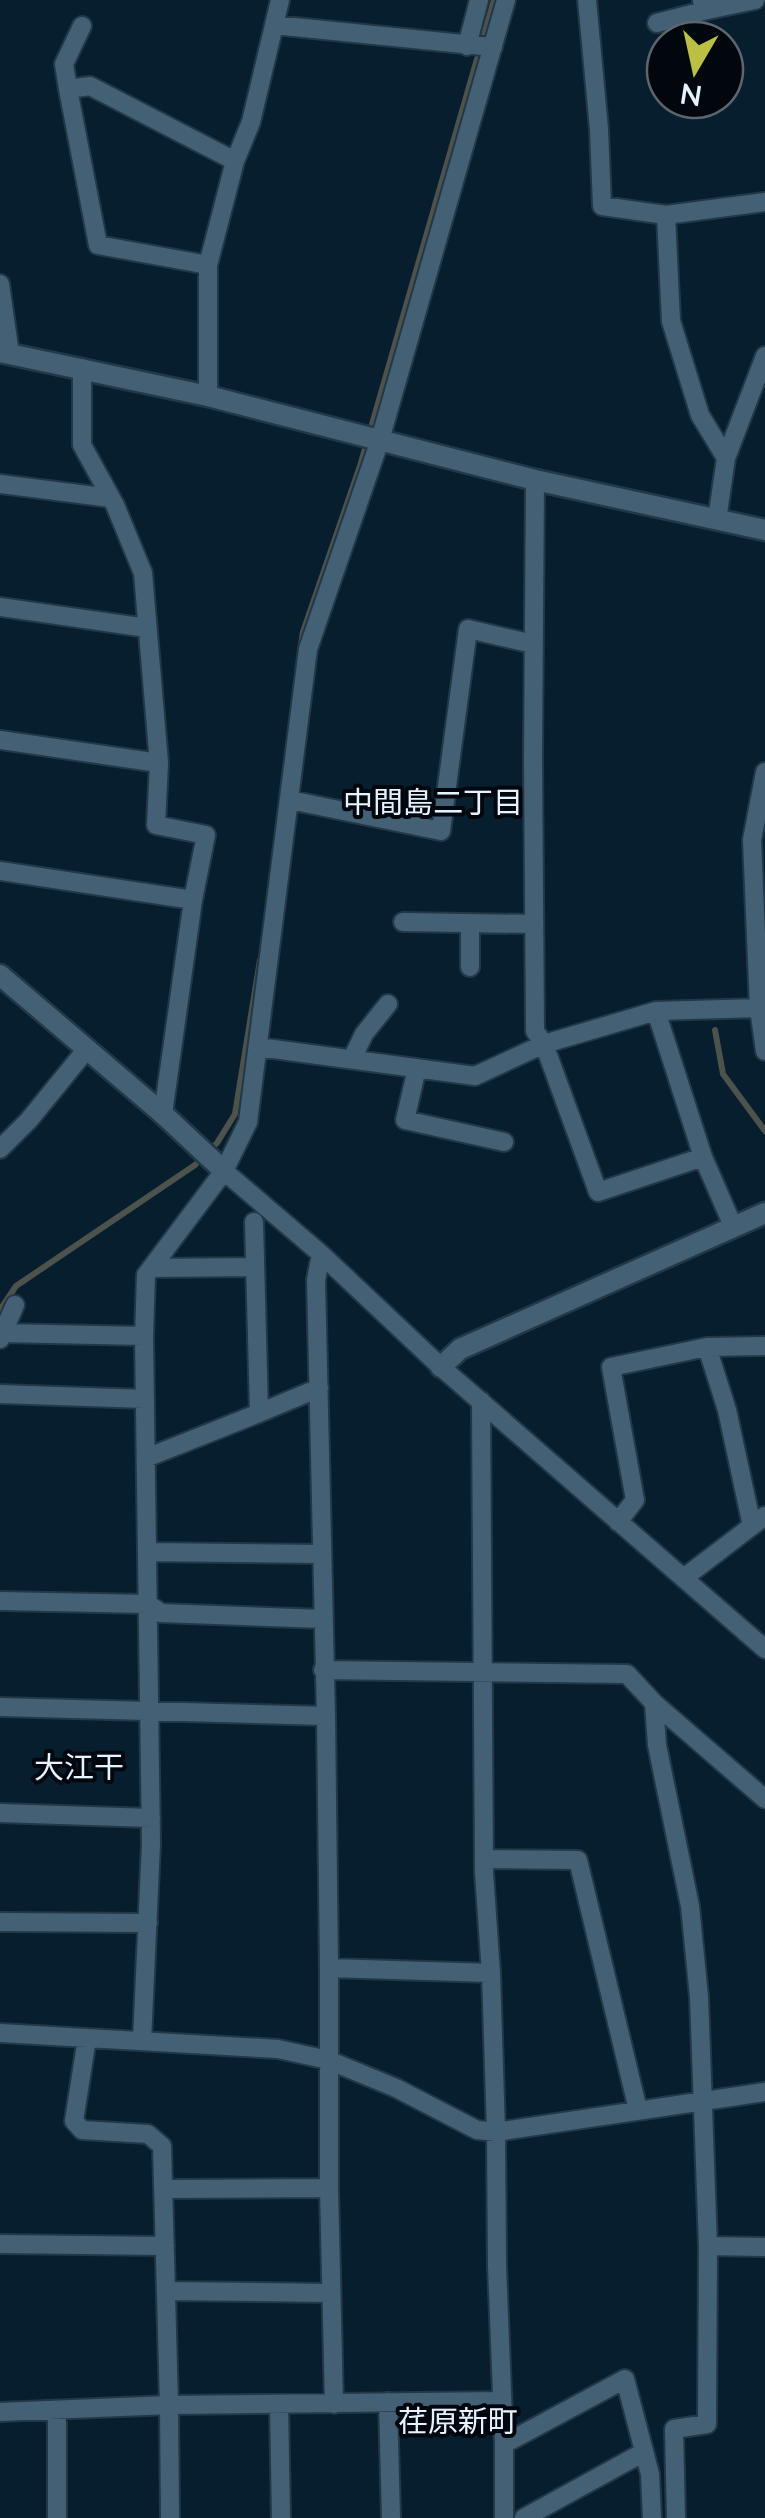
<svg xmlns="http://www.w3.org/2000/svg" width="765" height="2518" font-family="Lato,'Noto Sans JP',sans-serif">
  <rect width="100%" height="100%" fill="#071e2e"/>
  <g fill="none" stroke-linecap="round" stroke-linejoin="round">
    <!-- stream -->
    <path stroke="#4e524c" stroke-width="6" d="M 301,645 L 303,632 L 360,466 L 494,0
      M 715,1030 L 723,1074 L 765,1131
      M 0,1310 L 16,1286 L 195,1165 L 217,1143 L 235,1114 L 260,960"/>
    <defs>
      <path id="minor" d="M 587,0 L 599,129 L 602,206 L 666,215 L 671,321 L 700,415 L 726,458 L 717,520
        M 702,0 L 703,11 L 755,0
        M 657,23 L 703,11
        M 274,25 L 493,47
        M 467,46 L 479,0
        M 68,89 L 64,64 L 82,26
        M 666,215 L 765,202
        M 208,265 L 98,245 L 68,89 L 90,86 L 235,161
        M 0,284 L 10,354
        M 82,368 L 82,445 L 115,505 L 143,573 L 159,763 L 156,825 L 206,835 L 193,900 L 163,1114
        M 208,396 L 208,265 L 235,161 L 251,122 L 280,0
        M 726,458 L 765,356
        M 535,480 L 533,757 L 535,1031 L 544,1044 L 598,1192 L 703,1157 L 656,1011
        M 0,484 L 111,498
        M 0,607 L 147,628
        M 0,740 L 159,763
        M 765,772 L 752,840 L 759,1008 L 765,1005
        M 290,800 L 441,831 L 468,629 L 533,644
        M 0,871 L 193,900
        M 403,922 L 534,924
        M 470,923 L 470,967
        M 258,1047 L 475,1076 L 544,1044 L 656,1011 L 759,1008 L 765,1051
        M 352,1059 L 364,1034 L 388,1004
        M 417,1068 L 405,1120 L 504,1142
        M 0,1149 L 29,1120 L 86,1050
        M 703,1157 L 733,1226
        M 224,1171 L 321,1254 L 441,1367 L 765,1649
        M 254,1222 L 259,1413 L 319,1388
        M 321,1254 L 316,1280 L 326,1716 L 329,1968 L 329,2188 L 334,2404
        M 151,1268 L 255,1267
        M 3,1333 L 144,1336
        M 0,1339 L 15,1305
        M 707,1347 L 765,1346
        M 0,1394 L 145,1399
        M 481,1401 L 484,1872 L 491,1973 L 496,2132 L 497,2266 L 504,2444 L 504,2518
        M 146,1458 L 259,1413
        M 618,1522 L 635,1500 L 611,1367 L 707,1347 L 727,1410 L 752,1526
        M 147,1552 L 321,1554
        M 685,1577 L 765,1516
        M 0,1601 L 148,1604 L 161,1613 L 323,1619
        M 323,1670 L 627,1674 L 654,1703 L 765,1799
        M 654,1703 L 657,1745 L 690,1906 L 699,1997 L 708,2246 L 707,2424 L 674,2429 L 676,2518
        M 0,1707 L 326,1716
        M 0,1813 L 151,1818
        M 484,1859 L 578,1860 L 638,2110
        M 0,1922 L 148,1923
        M 329,1968 L 491,1973
        M 0,2033 L 278,2049 L 328,2060 L 396,2088 L 477,2130 L 496,2132 L 765,2092
        M 87,2038 L 74,2121 L 82,2130 L 148,2134 L 162,2146 L 169,2405 L 170,2518
        M 142,2041 L 151,1844 L 144,1336 L 146,1275 L 224,1171 L 248,1122 L 308,649 L 380,440 L 506,0
        M 164,2189 L 329,2188
        M 0,2244 L 165,2246
        M 708,2246 L 765,2247
        M 166,2291 L 331,2293
        M 388,2402 L 391,2518
        M 279,2404 L 281,2518
        M 57,2410 L 57,2518
        M 0,2412 L 169,2405 L 501,2401
        M 504,2444 L 625,2379 L 650,2474 L 652,2518
        M 524,2518 L 644,2452"/>
      <path id="tertiary" d="M 0,352 L 208,396 L 535,480 L 765,530
        M 0,975 L 163,1114 L 224,1171
        M 441,1367 L 460,1349 L 765,1213"/>
    </defs>
    <!-- minor casing -->
    <use href="#minor" stroke="#223847" stroke-width="22"/>
    <!-- tertiary casing -->
    <use href="#tertiary" stroke="#223847" stroke-width="25"/>
    <!-- minor -->
    <use href="#minor" stroke="#446075" stroke-width="18"/>
    <!-- tertiary -->
    <use href="#tertiary" stroke="#446075" stroke-width="20"/>
  </g>
  <g text-anchor="middle" dominant-baseline="central" stroke-width="8" stroke-linejoin="round" paint-order="stroke">
    <!-- neighbourhood labels -->
    <g font-size="30" fill="#e5f3fe" stroke="#02070e">
      <text x="433" y="801">中間島二丁目</text>
      <text x="79" y="1766">大江干</text>
      <text x="458" y="2420">荏原新町</text>
    </g>
  </g>
  <!-- north arrow -->
  <g transform="translate(695 70) rotate(189)"><circle r="48" fill="#02070e" stroke="#5d656e" stroke-width="2.5"/>
  <path d="M0-8L18 38L0 25L-18 38Z" fill="#bbc045"/>
  <text y="-15" font-size="28" font-weight="bold" text-anchor="middle" fill="#e5f3fe">N</text>
  </g>
</svg>
